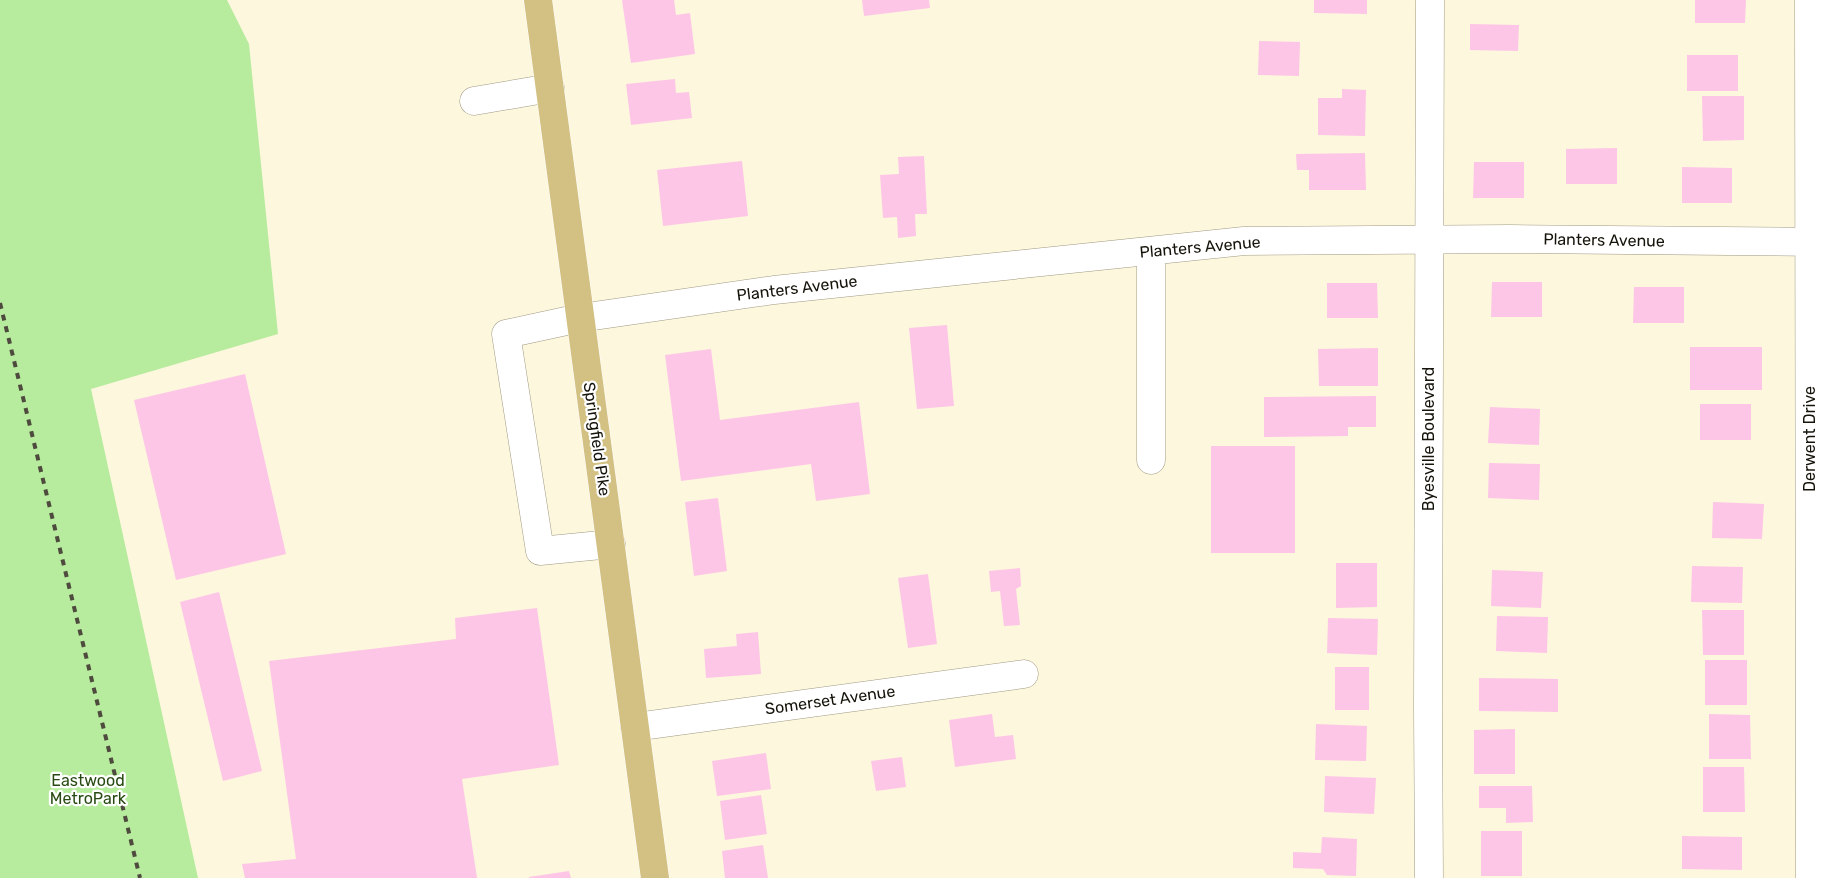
<svg xmlns="http://www.w3.org/2000/svg" width="1823" height="878" font-family="Rubik,sans-serif">
  <rect width="100%" height="100%" fill="#fdf7de"/>
  <!-- green -->
  <path fill="#b7eb9d" d="M 0,0 L 227,0 L 249,44 L 278,334 L 91,389 L 198,878 L 0,878 Z"/>
  <!-- building -->
  <path fill="#fec6e6" d="M 622,0 L 674,0 L 676,15 L 690,13 L 695,54 L 631,63 Z
    M 862,0 L 929,0 L 930,8 L 864,16 Z
    M 1314,0 L 1367,0 L 1367,14 L 1314,13 Z
    M 1695,0 L 1746,0 L 1745,23 L 1695,23 Z
    M 1470,24 L 1519,25 L 1518,51 L 1470,50 Z
    M 1259,41 L 1300,42 L 1299,76 L 1258,75 Z
    M 1687,55 L 1738,55 L 1738,91 L 1687,91 Z
    M 675,79 L 676,93 L 689,92 L 692,118 L 631,125 L 626,84 Z
    M 1342,89 L 1366,90 L 1365,136 L 1318,135 L 1318,98 L 1342,98 Z
    M 1702,96 L 1744,96 L 1744,140 L 1703,141 Z
    M 1617,148 L 1617,184 L 1566,184 L 1566,149 Z
    M 1365,153 L 1366,190 L 1309,190 L 1309,170 L 1297,170 L 1296,154 Z
    M 924,156 L 927,214 L 915,214 L 916,236 L 898,238 L 897,217 L 883,218 L 880,175 L 899,174 L 898,157 Z
    M 742,161 L 748,216 L 663,226 L 657,170 Z
    M 1474,162 L 1524,162 L 1524,198 L 1473,198 Z
    M 1682,167 L 1732,168 L 1732,203 L 1682,203 Z
    M 1492,282 L 1542,282 L 1542,317 L 1491,317 Z
    M 1327,283 L 1377,283 L 1378,318 L 1327,318 Z
    M 1634,287 L 1684,287 L 1684,323 L 1633,323 Z
    M 947,325 L 954,406 L 917,409 L 909,328 Z
    M 1690,347 L 1762,347 L 1762,390 L 1690,390 Z
    M 1378,348 L 1378,386 L 1319,386 L 1318,349 Z
    M 711,349 L 720,420 L 859,402 L 870,494 L 816,501 L 811,464 L 681,481 L 665,355 Z
    M 245,374 L 286,554 L 176,580 L 134,400 Z
    M 1376,396 L 1376,427 L 1348,427 L 1348,436 L 1264,437 L 1264,397 Z
    M 1700,404 L 1751,404 L 1751,440 L 1700,440 Z
    M 1490,407 L 1540,409 L 1539,445 L 1488,443 Z
    M 1211,446 L 1295,446 L 1295,553 L 1211,553 Z
    M 1489,463 L 1540,464 L 1539,500 L 1488,498 Z
    M 718,498 L 727,571 L 694,576 L 685,502 Z
    M 1713,502 L 1764,504 L 1762,539 L 1712,538 Z
    M 1336,563 L 1377,563 L 1377,607 L 1336,608 Z
    M 1692,566 L 1743,567 L 1742,603 L 1691,602 Z
    M 1020,568 L 1021,586 L 1016,589 L 1020,625 L 1004,626 L 1000,591 L 991,592 L 989,571 Z
    M 1492,570 L 1543,572 L 1541,608 L 1491,606 Z
    M 928,574 L 937,644 L 908,648 L 898,578 Z
    M 219,592 L 262,771 L 223,781 L 180,602 Z
    M 537,608 L 559,765 L 462,779 L 477,878 L 245,878 L 242,864 L 296,859 L 269,661 L 456,639 L 455,618 Z
    M 1702,610 L 1744,610 L 1744,655 L 1703,655 Z
    M 1497,616 L 1548,617 L 1547,653 L 1496,651 Z
    M 1328,618 L 1378,619 L 1377,655 L 1327,653 Z
    M 758,632 L 761,674 L 706,678 L 704,649 L 737,646 L 736,634 Z
    M 1705,660 L 1747,660 L 1747,705 L 1705,705 Z
    M 1335,667 L 1369,667 L 1369,710 L 1335,710 Z
    M 1479,678 L 1558,679 L 1558,712 L 1479,711 Z
    M 992,714 L 995,737 L 1013,735 L 1016,759 L 955,767 L 949,720 Z
    M 1709,714 L 1750,715 L 1751,759 L 1709,759 Z
    M 1316,724 L 1367,726 L 1366,761 L 1315,760 Z
    M 1515,729 L 1515,774 L 1474,774 L 1474,730 Z
    M 766,753 L 771,789 L 717,796 L 712,761 Z
    M 902,757 L 906,787 L 876,791 L 871,761 Z
    M 1703,767 L 1744,767 L 1745,812 L 1703,812 Z
    M 1325,776 L 1376,778 L 1374,814 L 1324,812 Z
    M 1479,786 L 1532,786 L 1533,822 L 1506,823 L 1506,808 L 1479,808 Z
    M 761,795 L 767,834 L 725,840 L 720,801 Z
    M 1481,831 L 1522,831 L 1522,876 L 1481,876 Z
    M 1682,836 L 1742,837 L 1742,870 L 1682,869 Z
    M 1322,837 L 1357,839 L 1356,876 L 1327,875 L 1323,869 L 1293,868 L 1293,852 L 1321,853 Z
    M 763,845 L 768,878 L 725,878 L 722,851 Z
    M 569,871 L 571,878 L 529,878 L 529,877 Z"/>
  <g fill="none" stroke-linecap="round" stroke-linejoin="round">
    <defs>
      <path id="minor" d="M 1809,0 L 1810,878
        M 474,101 L 550,88
        M 1151,251 L 1151,460
        M 611,544 L 540,551 L 506,334 L 580,318 L 774,290 L 1244,241 L 1511,239 L 1823,242
        M 635,727 L 1024,674
        M 1429,878 L 1428,709 L 1430,0"/>
      <path id="major" d="M 538,0 L 655,878"/>
    </defs>
    <!-- minor casing -->
    <use href="#minor" stroke="#a09a83" stroke-width="29"/>
    <!-- major casing -->
    <use href="#major" stroke="#fff" stroke-width="29"/>
    <!-- minor -->
    <use href="#minor" stroke="#fff" stroke-width="28"/>
    <!-- major -->
    <use href="#major" stroke="#d3c183" stroke-width="28"/>
    <!-- rail -->
    <path stroke="#4e4b3e" stroke-width="4" stroke-dasharray="6 6" stroke-linecap="butt" d="M 0,303 L 140,878"/>
  </g>
  <g text-anchor="middle" dominant-baseline="central" stroke-width="4.5" stroke-linejoin="round" paint-order="stroke">
    <!-- street labels -->
    <g font-size="16" fill="#15130a" stroke="#fff">
      <text transform="translate(1604 240) rotate(1)">Planters Avenue</text>
      <text transform="translate(1200 247) rotate(-5)">Planters Avenue</text>
      <text transform="translate(797 288) rotate(-7)">Planters Avenue</text>
      <text transform="translate(597 439) rotate(82)">Springfield Pike</text>
      <text transform="translate(1428 439) rotate(-90)">Byesville Boulevard</text>
      <text transform="translate(1809 439) rotate(-90)">Derwent Drive</text>
      <text transform="translate(830 700) rotate(-8)">Somerset Avenue</text>
    </g>
    <!-- park labels -->
    <g font-size="16" fill="#294b13" stroke="#fff">
      <text x="88" y="780">Eastwood<tspan x="88" dy="18">MetroPark</tspan></text>
    </g>
  </g>
</svg>
